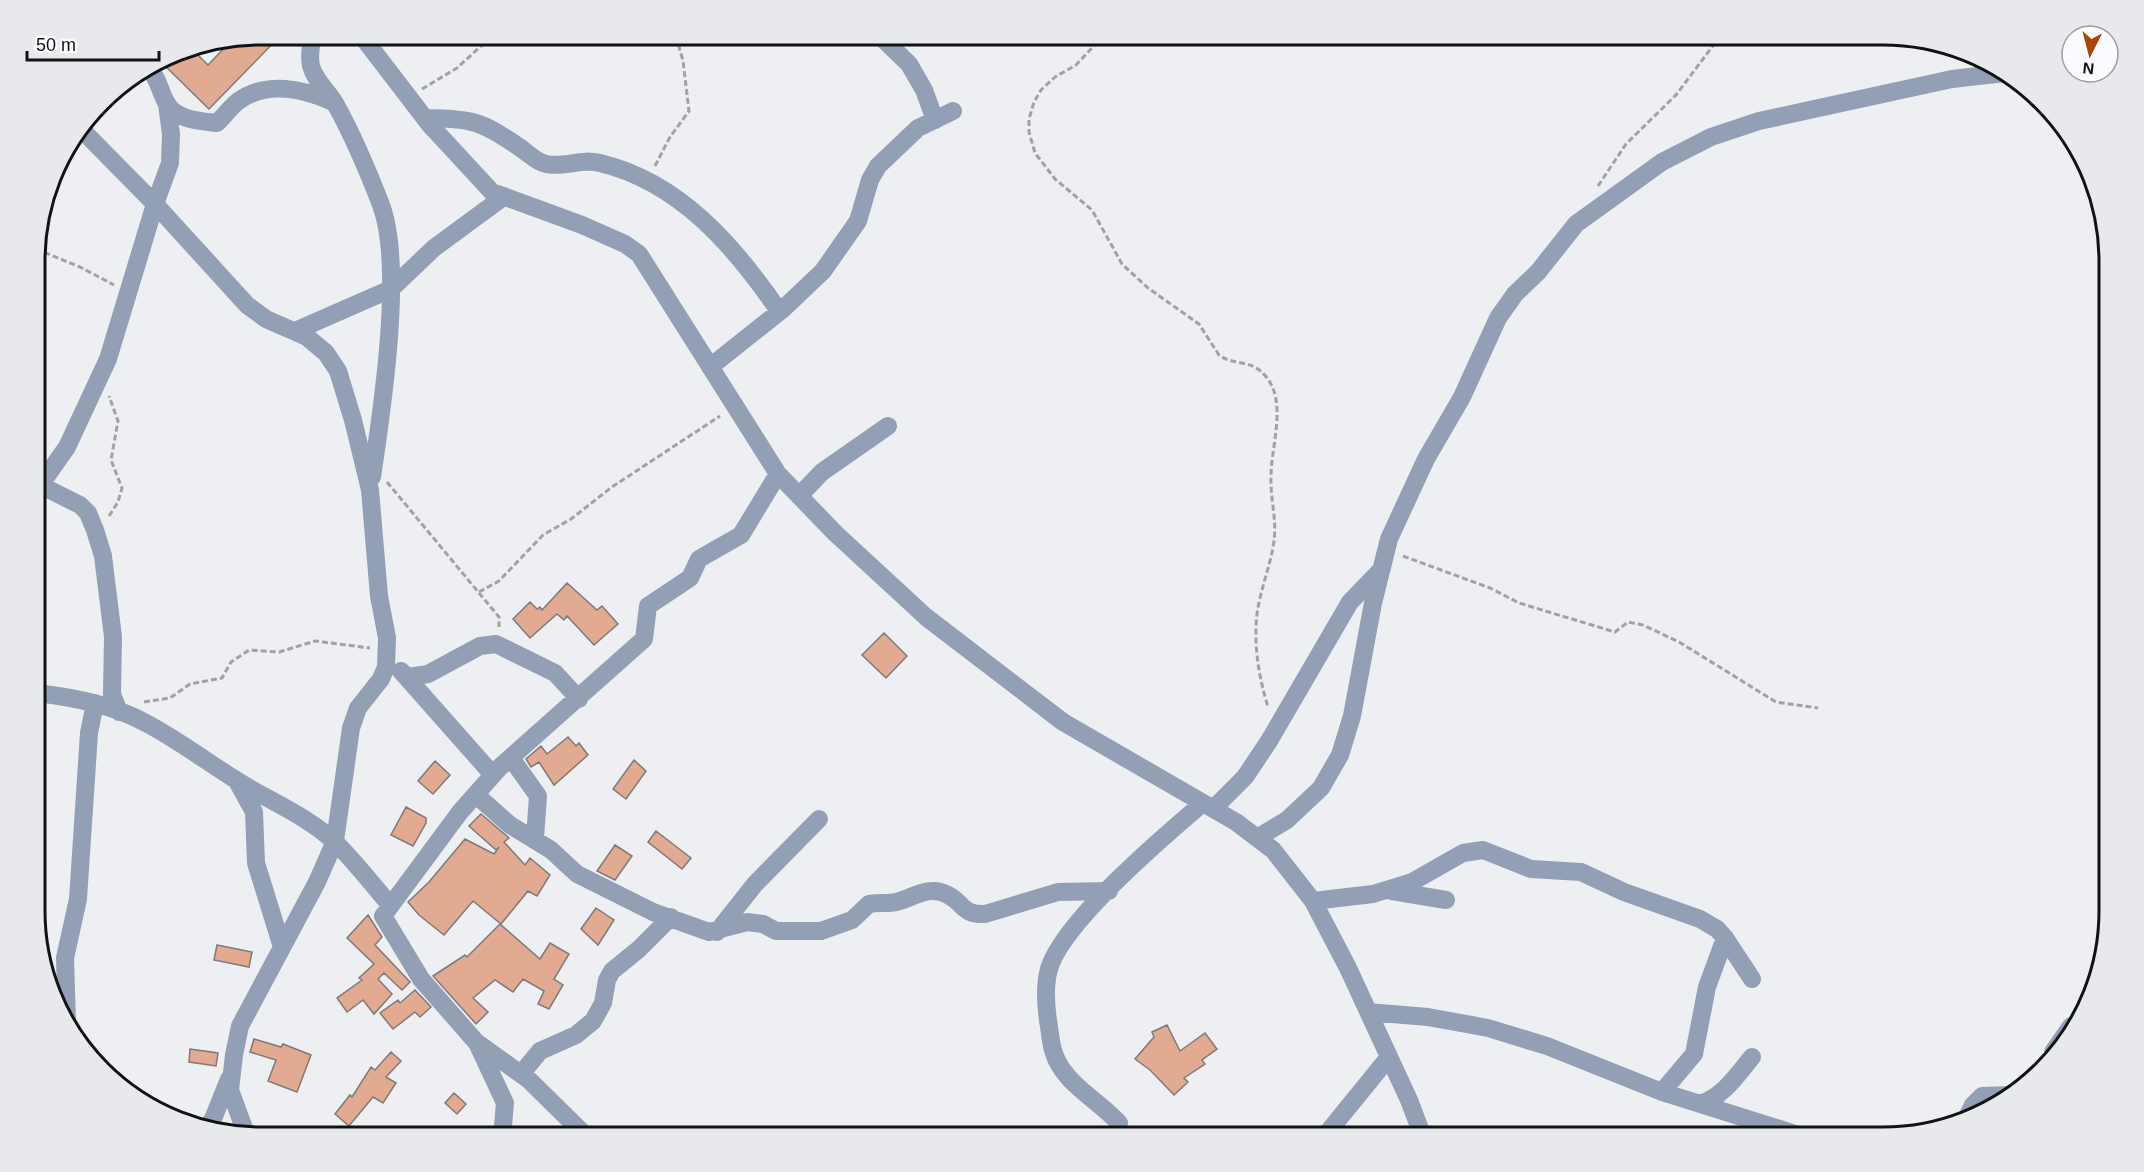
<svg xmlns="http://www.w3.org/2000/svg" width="2144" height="1172" font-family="Helvetica,sans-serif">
  <rect width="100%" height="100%" fill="#edeff3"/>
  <!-- building -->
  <path fill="#e2aa91" stroke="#7e7a78" stroke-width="1.5" d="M 261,34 L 282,34 L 209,109 L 160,61 L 175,52 L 191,48 L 208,65 L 232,40 Z
    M 567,583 L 597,610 L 602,606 L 618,624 L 594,645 L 567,616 L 564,620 L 557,614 L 530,638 L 513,619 L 530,602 L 537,609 L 540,607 L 542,610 Z
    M 884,633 L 907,656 L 886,678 L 862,655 Z
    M 568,737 L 576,746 L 579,743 L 588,755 L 554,785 L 539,762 L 531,767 L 526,759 L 541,746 L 547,754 Z
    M 634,760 L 646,771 L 626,799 L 613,789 Z
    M 435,761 L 450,775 L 433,794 L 418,781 Z
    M 406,807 L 426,818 L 426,823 L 413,846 L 391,835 Z
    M 481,814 L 509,838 L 504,842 L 525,865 L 530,858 L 550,875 L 537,896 L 528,891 L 501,924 L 473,901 L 444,935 L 419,915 L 408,902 L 429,882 L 465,839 L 494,854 L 499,847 L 496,850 L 469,826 Z
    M 656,831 L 691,858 L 682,869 L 648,842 Z
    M 615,845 L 632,856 L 615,880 L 597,871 Z
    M 596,908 L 614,920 L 598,945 L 581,929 Z
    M 368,915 L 382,937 L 375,945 L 410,982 L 402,990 L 384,973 L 378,979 L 392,994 L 374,1014 L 363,1000 L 347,1012 L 337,998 L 362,980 L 359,978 L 374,964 L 347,938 Z
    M 500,924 L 540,959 L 550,943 L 569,954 L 554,979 L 563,985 L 549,1009 L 538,1004 L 544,991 L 523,979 L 513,992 L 495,980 L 473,998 L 488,1012 L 476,1024 L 433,976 L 465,955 L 467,957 Z
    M 217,945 L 252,952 L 249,967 L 214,960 Z
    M 415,990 L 431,1007 L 420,1017 L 415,1012 L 393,1029 L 380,1013 L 398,1000 L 400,1003 Z
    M 1167,1025 L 1180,1051 L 1205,1033 L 1217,1049 L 1202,1060 L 1205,1064 L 1184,1078 L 1188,1082 L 1174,1095 L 1150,1070 L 1135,1059 L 1154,1037 L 1152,1032 Z
    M 254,1039 L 281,1047 L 283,1044 L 311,1055 L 297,1092 L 268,1081 L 276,1060 L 250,1052 Z
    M 190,1049 L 218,1053 L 216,1066 L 189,1062 Z
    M 391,1052 L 401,1061 L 386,1077 L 396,1083 L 383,1103 L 373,1097 L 349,1126 L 335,1114 L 350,1095 L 352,1097 L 371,1067 L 375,1070 Z
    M 454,1093 L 466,1104 L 457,1114 L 445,1103 Z"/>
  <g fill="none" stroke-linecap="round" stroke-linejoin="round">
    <!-- path -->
    <path stroke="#a0a2a5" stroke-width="3" stroke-dasharray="6 3" stroke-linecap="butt" d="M 1104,35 L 1076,65 L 1055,77 L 1041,90 L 1034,102 L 1029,119 L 1029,132 L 1035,153 L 1055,179 L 1092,210 L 1122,264 L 1148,288 L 1199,324 L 1219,355 C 1235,367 1251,357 1267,378 C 1287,403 1271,447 1271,477 C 1270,498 1277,519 1274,541 C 1270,570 1257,596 1256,626 C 1255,654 1260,681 1268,707
      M 422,89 L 457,68 L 493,35
      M 655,166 L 670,137 L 689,111 L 683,61 L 676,35
      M 1598,186 L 1626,144 L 1676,95 L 1721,35
      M 36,249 L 80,267 L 114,285
      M 387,482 L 499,617 L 499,627
      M 109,516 L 118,502 L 122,488 L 111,460 L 118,421 L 109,396
      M 1403,556 L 1490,588 L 1519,603 L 1615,632 L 1628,622 L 1643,625 L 1679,642 L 1776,702 L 1818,708
      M 479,592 L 499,581 L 543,535 L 571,519 L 612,487 L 720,416
      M 144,702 L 170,698 L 190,684 L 222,678 L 231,662 L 249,650 L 279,652 L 315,641 L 370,648"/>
    <!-- minor -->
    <path stroke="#939fb4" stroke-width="18" d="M 313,35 C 311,44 309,57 311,66 C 315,81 329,92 336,105 C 353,136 368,171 381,205 C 404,266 382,410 372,477
      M 361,35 L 430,125 L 492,192 L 582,225 L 625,244 L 639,254 L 778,474 L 835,533 L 926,617 L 1063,722 L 1236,822 L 1273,850 L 1313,901 L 1348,968 L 1409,1100 L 1423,1137
      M 879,35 L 909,64 L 924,90 L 935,120
      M 148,68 C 159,78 159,90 166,102 C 175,120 200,121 217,123 C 224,116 230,108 237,102 C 266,80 304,89 333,102
      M 425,118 C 472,119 480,120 519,147 C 527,152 536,162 546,164 C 563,168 582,158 600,163 C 680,182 735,247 779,311
      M 82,130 L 155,204 L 247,305 L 266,319 L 307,337 L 326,353 L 338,371 L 353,420 L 370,490 L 379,596 L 387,638 L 386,667 L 381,679 L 358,708 L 351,728 L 335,841 L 317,882 L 240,1026 L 234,1055 L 230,1090 L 247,1136
      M 295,331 L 391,289 L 434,248 L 502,198
      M 710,367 L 783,309 L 823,271 L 858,221 L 870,180 L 878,166 L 918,128 L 953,111
      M 36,483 L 80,505 L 88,513 L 95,530 L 103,556 L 113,637 L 112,694 L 119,712
      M 36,491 L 67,447 L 108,359 L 155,204 L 170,163 L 171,134 L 167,104
      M 799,496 L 822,472 L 888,426
      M 401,671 L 493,775
      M 408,677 L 428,674 L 480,646 L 496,644 L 555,673 L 579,699
      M 36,693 C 72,697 110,704 142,721 C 180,740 214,768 251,789 C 279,805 312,820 336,843 C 355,862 372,884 390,905
      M 511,758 L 538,796 L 535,838
      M 238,783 L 254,812 L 256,863 L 282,947
      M 476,795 L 510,825 L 551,850 L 577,874 L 653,912 L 709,932 L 747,922 L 763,924 L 776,931 L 821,931 L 852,920 L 869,904 C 878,902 888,904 896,902 C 913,898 928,885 946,894 C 964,902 961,915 985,914 L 1058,892 L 1109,891
      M 1213,809 L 1245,777 L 1269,741 L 1350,602 L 1380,571
      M 1257,838 L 1287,820 L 1321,788 L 1340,755 L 1352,716 L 1373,603 L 1389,539 L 1426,459 L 1462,397 L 1498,318 L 1515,294 L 1538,272 L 1576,224 L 1662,162 L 1711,137 L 1759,121 L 1952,79 L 2005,73
      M 1392,891 L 1446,900
      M 1313,901 L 1373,894 L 1412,882 L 1463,853 L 1483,850 L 1531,869 L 1581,872 L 1624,892 L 1700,919 L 1717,929 L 1725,938 L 1752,979
      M 717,932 L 755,884 L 819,819
      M 1368,1012 L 1428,1017 L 1488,1028 L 1547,1046 L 1662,1092 L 1805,1137
      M 67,1021 L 65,958 L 78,899 L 89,733 L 95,703
      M 479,1044 L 529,1080 L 587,1137
      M 2053,1052 L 2071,1026
      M 521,1074 L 540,1051 L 576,1035 L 593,1021 L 603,1003 L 607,980 L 612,971 L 639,949 L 671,917
      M 1662,1092 L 1694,1054 L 1707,987 L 1725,938
      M 1700,1104 C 1724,1096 1737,1075 1752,1057
      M 1965,1121 L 1973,1105 L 1982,1096 L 2012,1095
      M 1119,1123 C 1101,1103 1074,1089 1060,1066 C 1052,1054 1051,1041 1049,1027 C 1046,1009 1044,987 1049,969 C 1063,922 1164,836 1203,803
      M 205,1130 L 213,1119 L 229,1079
      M 502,1137 L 505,1103 L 477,1043 L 421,979 L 383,916 L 460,812 L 500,767 L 644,639 L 648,606 L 690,578 L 699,559 L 741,535 L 778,474
      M 1324,1137 L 1389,1057"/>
  </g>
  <!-- crop -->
  <path d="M0 0H2144V1172H0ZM261 45H1883A216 216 0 0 1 2099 261V911A216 216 0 0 1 1883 1127H261A216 216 0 0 1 45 911V261A216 216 0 0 1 261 45Z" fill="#e8e9ec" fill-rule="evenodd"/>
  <path fill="none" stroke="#111213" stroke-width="3" d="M261 45H1883A216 216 0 0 1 2099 261V911A216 216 0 0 1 1883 1127H261A216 216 0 0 1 45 911V261A216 216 0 0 1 261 45Z"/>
  <!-- north arrow -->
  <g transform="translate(2090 54) rotate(186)"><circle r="28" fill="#fbfcff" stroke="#9d9ea1" stroke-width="1.5"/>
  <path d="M0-4.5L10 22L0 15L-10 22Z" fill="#a84605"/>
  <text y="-9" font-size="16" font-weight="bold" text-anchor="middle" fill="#111213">N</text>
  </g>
  <!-- scale -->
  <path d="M27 51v9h132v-9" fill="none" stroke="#111213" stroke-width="3"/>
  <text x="36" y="51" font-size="18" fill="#111213" stroke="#fbfcff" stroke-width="4.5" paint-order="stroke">50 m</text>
</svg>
